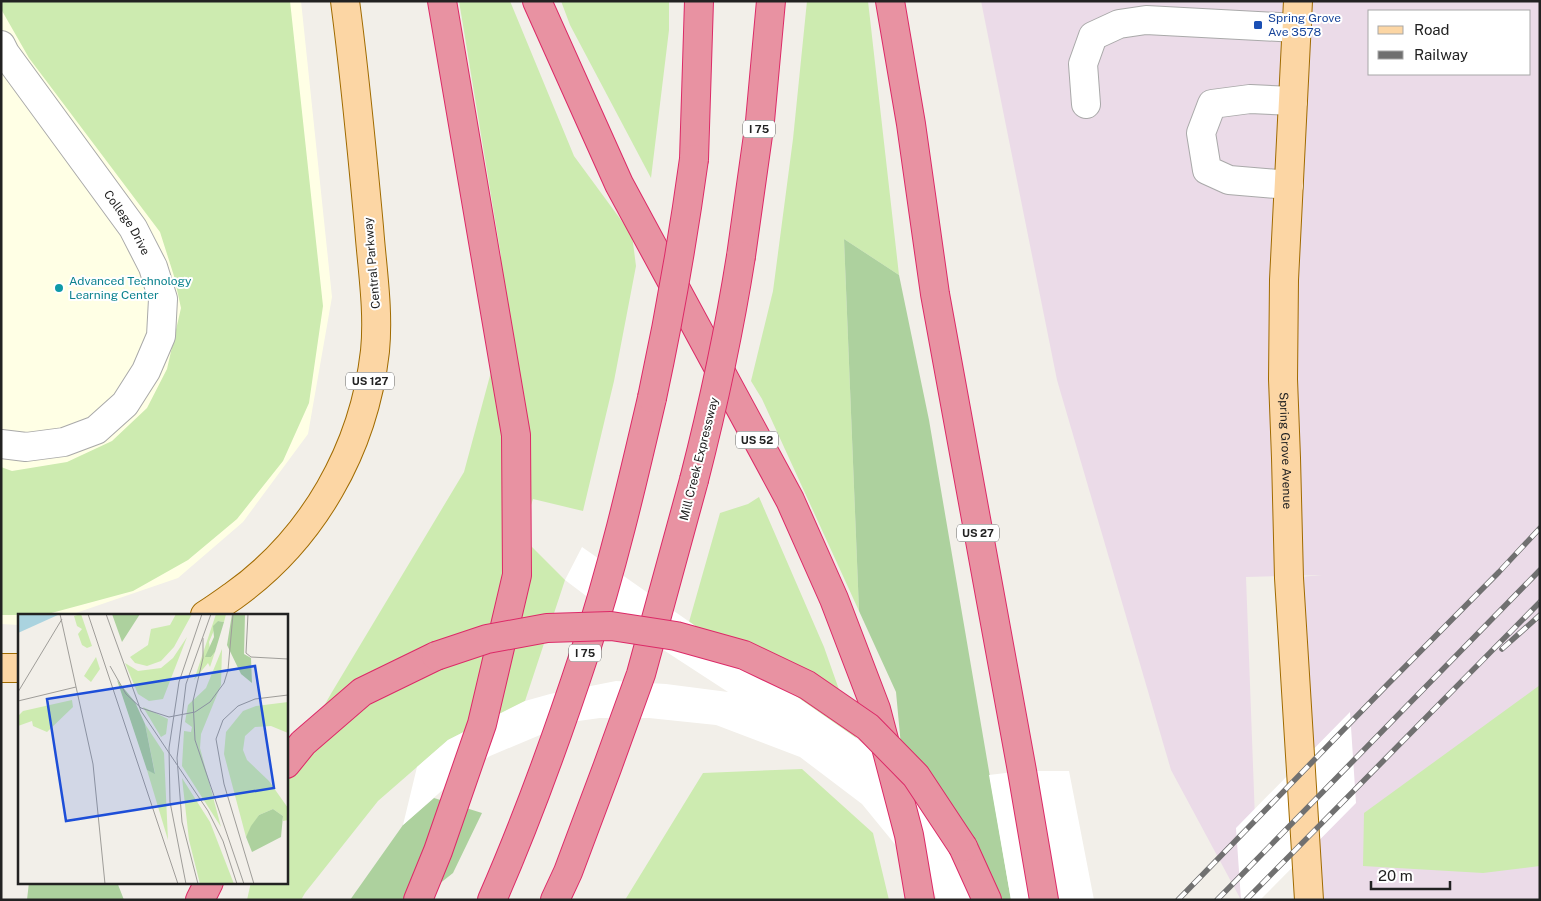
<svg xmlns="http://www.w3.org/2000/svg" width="1541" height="901" font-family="'Public Sans',sans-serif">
  <rect width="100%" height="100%" fill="#f2efe9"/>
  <!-- industrial -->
  <path fill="#ebdbe8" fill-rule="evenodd" d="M 981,1 L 1540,1 L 1540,900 L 1309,900 L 1289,578 L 1322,575 L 1246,577 L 1258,900 L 1241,900 L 1171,770 L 1057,380 ZM 1370,11 L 1530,11 L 1530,74 L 1370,74 Z"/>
  <!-- education -->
  <path fill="#ffffe5" d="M 1,1 L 301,1 L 332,297 L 308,434 L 243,522 L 178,578 L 70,615 L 19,615 L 19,625 L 1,624 Z"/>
  <!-- grass -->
  <path fill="#cdebb0" d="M 1,1 L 290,1 L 323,306 L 309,403 L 283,461 L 237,519 L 188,560 L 133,591 L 44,615 L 1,615 L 1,467 L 12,471 L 67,462 L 112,441 L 147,408 L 167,369 L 181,308 L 174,276 L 160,232 L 29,58 L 1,9 Z
    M 459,1 L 510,1 L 574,156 L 632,235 L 636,266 L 614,381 L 583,511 L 533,499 L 521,536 L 565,580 L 525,701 L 448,740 L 378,801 L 305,893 L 301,900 L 247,900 L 251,882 L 286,882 L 286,772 L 332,692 L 464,472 L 491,372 L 501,256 Z
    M 561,1 L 669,1 L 669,30 L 651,178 L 570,25 Z
    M 807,1 L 868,1 L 899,275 L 844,239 L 859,611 L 762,399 L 751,381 L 773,291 L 793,139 Z
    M 759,497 L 824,647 L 856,738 L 689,622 L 720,513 L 748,504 Z
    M 1540,685 L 1540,866 L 1483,873 L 1363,866 L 1364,813 Z
    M 802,769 L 873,833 L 889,900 L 625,900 L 703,773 Z"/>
  <!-- forest -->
  <path fill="#add19e" d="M 844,239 L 899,275 L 929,420 L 1011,900 L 988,900 L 904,778 L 896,692 L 859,611 Z
    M 434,798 L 482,813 L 453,873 L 419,900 L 350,900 L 403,825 Z
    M 29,882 L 117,882 L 124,900 L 27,900 Z"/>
  <!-- pier -->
  <path fill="#fff" d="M 582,547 L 856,738 L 904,778 L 981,900 L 937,900 L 934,892 L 862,804 L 800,757 L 716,725 L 649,718 L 600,718 L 571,722 L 490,756 L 455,779 L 403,825 L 417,767 L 448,740 L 525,701 L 550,694 L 616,681 L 666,684 L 728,692 L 622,623 L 565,580 Z
    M 1350,712 L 1356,803 L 1260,900 L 1241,900 L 1236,828 Z
    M 1022,771 L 1069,771 L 1094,900 L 1011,900 L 989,775 Z"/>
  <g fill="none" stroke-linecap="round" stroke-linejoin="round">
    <defs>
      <g id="minor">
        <path id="s1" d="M 1,45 L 5,53 L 133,228 L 153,267 L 163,299 L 161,336 L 146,371 L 125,404 L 96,430 L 64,442 L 26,447 L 1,444"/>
        <path d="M 1086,104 L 1083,64 L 1093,36 L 1119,24 L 1146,20 L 1297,28"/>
        <path d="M 1289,185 L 1229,180 L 1207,170 L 1201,133 L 1212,104 L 1250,99 L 1293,101"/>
      </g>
      <g id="major">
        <path id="s2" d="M 1298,1 L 1284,280 L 1283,379 L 1286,458 L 1289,578 L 1309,900"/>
        <path d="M 205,615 C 215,609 224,602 233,596 C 313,539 364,449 375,351 C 379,310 372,268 369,227 C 362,151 355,76 345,1"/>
        <path d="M 1,668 L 19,668"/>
      </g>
      <path id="highway" d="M 537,1 L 619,184 L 790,500 L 834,599 L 876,709 L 909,835 L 920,900
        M 890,1 L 911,124 L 935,294 L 1022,771 L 1044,900
        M 694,159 L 699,1
        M 741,256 L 760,121 L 771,1
        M 286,764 L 303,743 L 362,692 L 436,656
        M 963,847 L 987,900
        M 200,900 L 209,882
        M 418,900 L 438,851 L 482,724 L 517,575 L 516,435 L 442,1
        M 492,900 C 527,820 557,737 584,655 C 612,570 632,484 652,398
        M 555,900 L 568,872 L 607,768 L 641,674 L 694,480"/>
    </defs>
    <!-- minor casing -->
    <use href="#minor" stroke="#a9a9a9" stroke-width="30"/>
    <!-- major casing -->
    <use href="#major" stroke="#a06b00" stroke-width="30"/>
    <!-- highway casing -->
    <use href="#highway" stroke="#dc2a67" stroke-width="30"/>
    <!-- minor -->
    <use href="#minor" stroke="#fff" stroke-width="28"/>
    <!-- major -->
    <use href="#major" stroke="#fcd6a4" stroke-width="28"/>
    <!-- highway -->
    <use href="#highway" stroke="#e892a2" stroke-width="28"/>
    <defs>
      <path id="rail" d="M 1502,649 L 1540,615
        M 1178,900 L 1386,686 L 1499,572 L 1540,528
        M 1217,900 L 1540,570
        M 1246,900 L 1540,602"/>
    </defs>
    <!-- rail casing -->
    <use href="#rail" stroke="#707070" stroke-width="5.5"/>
    <!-- rail -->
    <use href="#rail" stroke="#fff" stroke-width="4" stroke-dasharray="11" stroke-linecap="butt"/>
    <defs>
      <path id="highway-bridge" d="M 652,398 C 669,319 683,239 694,159
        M 694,480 C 713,406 729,332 741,256
        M 436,656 L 487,639 L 547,628 L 611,626 L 676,636 L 744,655 L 807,685 L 868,727 L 916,776 L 963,847"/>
    </defs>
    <!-- highway-bridge casing -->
    <use href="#highway-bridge" stroke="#dc2a67" stroke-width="30" stroke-linecap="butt"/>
    <!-- highway-bridge -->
    <use href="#highway-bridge" stroke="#e892a2" stroke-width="28"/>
  </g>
  <!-- markers -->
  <rect fill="#1a4fb4" stroke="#fff" stroke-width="2" x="1253" y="20" width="10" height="10" rx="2.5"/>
  <circle fill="#0f9aa8" stroke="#fff" stroke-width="2" cx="59" cy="288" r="5"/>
  <g text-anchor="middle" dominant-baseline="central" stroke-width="4" stroke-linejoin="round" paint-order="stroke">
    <!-- shield labels -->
    <g fill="#fff" stroke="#646464" stroke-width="1">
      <rect x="743" y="120.5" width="32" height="17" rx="4"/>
      <rect x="346" y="372.5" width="48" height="17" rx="4"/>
      <rect x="736" y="431.5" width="42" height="17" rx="4"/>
      <rect x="957" y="524.5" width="42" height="17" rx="4"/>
      <rect x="569" y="644.5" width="32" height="17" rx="4"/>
    </g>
    <g font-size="11" font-weight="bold" fill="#222">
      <text x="759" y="129">I 75</text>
      <text x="370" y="381">US 127</text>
      <text x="757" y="440">US 52</text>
      <text x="978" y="533">US 27</text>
      <text x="585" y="653">I 75</text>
    </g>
    <!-- transit labels -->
    <g font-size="12" fill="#164399" stroke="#fff" text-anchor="start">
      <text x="1268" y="18">Spring Grove<tspan x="1268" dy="14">Ave 3578</tspan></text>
    </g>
    <!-- street labels -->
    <g font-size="12" fill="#222" stroke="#fff">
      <text stroke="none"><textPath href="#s1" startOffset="218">College Drive</textPath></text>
      <text transform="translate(372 263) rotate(-95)">Central Parkway</text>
      <text stroke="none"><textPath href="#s2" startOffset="450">Spring Grove Avenue</textPath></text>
      <text transform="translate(699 459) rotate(-76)">Mill Creek Expressway</text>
    </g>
    <!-- culture labels -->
    <g font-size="12" fill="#0d838f" stroke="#fff" text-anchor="start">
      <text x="69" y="281">Advanced Technology<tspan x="69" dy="14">Learning Center</tspan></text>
    </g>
  </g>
  <!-- overview -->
  <g transform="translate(18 614)">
    <rect width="270" height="270" fill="#f2efe9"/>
    <path d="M 63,0 L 74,32 L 69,34 L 64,31 L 60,20 L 64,15 L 59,12 L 56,2 ZM 158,0 L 174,0 L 156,33 L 143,47 L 129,52 L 117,49 L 112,43 L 130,31 L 133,15 L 152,11 ZM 198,0 L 208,0 L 206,8 L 200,7 L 191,28 L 193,43 L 197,38 L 192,53 L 190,49 L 176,66 ZM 169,23 L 145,85 L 131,87 L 120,80 L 107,49 L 120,57 L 143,54 L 155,44 ZM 204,35 L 203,71 L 183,120 L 182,134 L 203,213 L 164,152 L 166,117 L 173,118 L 174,113 L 167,108 L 170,91 L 188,74 ZM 78,43 L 82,55 L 73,68 L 66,62 ZM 54,86 L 55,93 L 29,118 L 15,112 L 14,107 L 0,112 L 0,102 L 5,97 ZM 270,88 L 270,119 L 253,112 L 237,113 L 227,122 L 225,136 L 229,146 L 251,167 L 270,194 L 270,206 L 265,207 L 265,202 L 255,195 L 241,201 L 228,223 L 206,140 L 208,118 L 225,97 L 238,92 ZM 125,93 L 150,105 L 148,120 L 143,123 ZM 127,110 L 146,139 L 150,226 L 129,156 L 137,159 ZM 164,164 L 192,208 L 216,270 L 182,270 L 171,226 Z" fill="#cdebb0"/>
    <path d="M 94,0 L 122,0 L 104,28 ZM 214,0 L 227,0 L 226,40 L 233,44 L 234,69 L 223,60 L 209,31 ZM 200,7 L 206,8 L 197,38 L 193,43 L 187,43 L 196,23 L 195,12 ZM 99,66 L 117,88 L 127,110 L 137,160 L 129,156 ZM 255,195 L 265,202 L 263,223 L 234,238 L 228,223 L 233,212 L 241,201 Z" fill="#add19e"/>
    <path d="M 0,0 L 42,0 L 0,19 Z" fill="#aad3df"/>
    <path fill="none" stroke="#9f9d99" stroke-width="1" d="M 42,0 L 75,150 L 87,270M 70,0 L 160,270M 88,0 L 123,97 L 190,197 L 205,227 L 219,270M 230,0 L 228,39 L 233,43 L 270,45M 185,24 L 185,44 L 175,87 L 177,126 L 226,270M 92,52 L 108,80 L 123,94 L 151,103 L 177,98 L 192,88 L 206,69 L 210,56 L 215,0M 0,78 L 44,5M 0,87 L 58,73M 168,270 L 152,188 L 151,134 L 161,68 L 184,0M 180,270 L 164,208 L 159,144 L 168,70 L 193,0M 236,270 L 206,170 L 198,125 L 205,106 L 220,92 L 237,85 L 270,81"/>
    <path fill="#1d4ed8" fill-opacity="0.15" stroke="#1d4ed8" stroke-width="2.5" d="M 237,52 L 256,174 L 48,207 L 29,85 Z"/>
    <rect width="270" height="270" fill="none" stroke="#222" stroke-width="2.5"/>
  </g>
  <!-- border -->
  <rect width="1541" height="901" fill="none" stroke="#222222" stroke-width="5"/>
  <!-- legend -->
  <rect x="1368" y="10" width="162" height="65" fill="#ffffff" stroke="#a7a7a7"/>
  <rect x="1378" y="26" width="25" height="8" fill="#fcd6a4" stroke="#a7a7a7"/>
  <text x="1414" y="35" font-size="15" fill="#222222">Road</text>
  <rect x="1378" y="51" width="25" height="8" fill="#707070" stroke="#a7a7a7"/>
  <text x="1414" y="60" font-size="15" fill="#222222">Railway</text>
  <!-- scale -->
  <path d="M1371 881v8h79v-8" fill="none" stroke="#222222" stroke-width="2.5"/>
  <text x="1378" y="881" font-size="15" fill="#222222" stroke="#ffffff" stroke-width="4" paint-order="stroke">20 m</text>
</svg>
